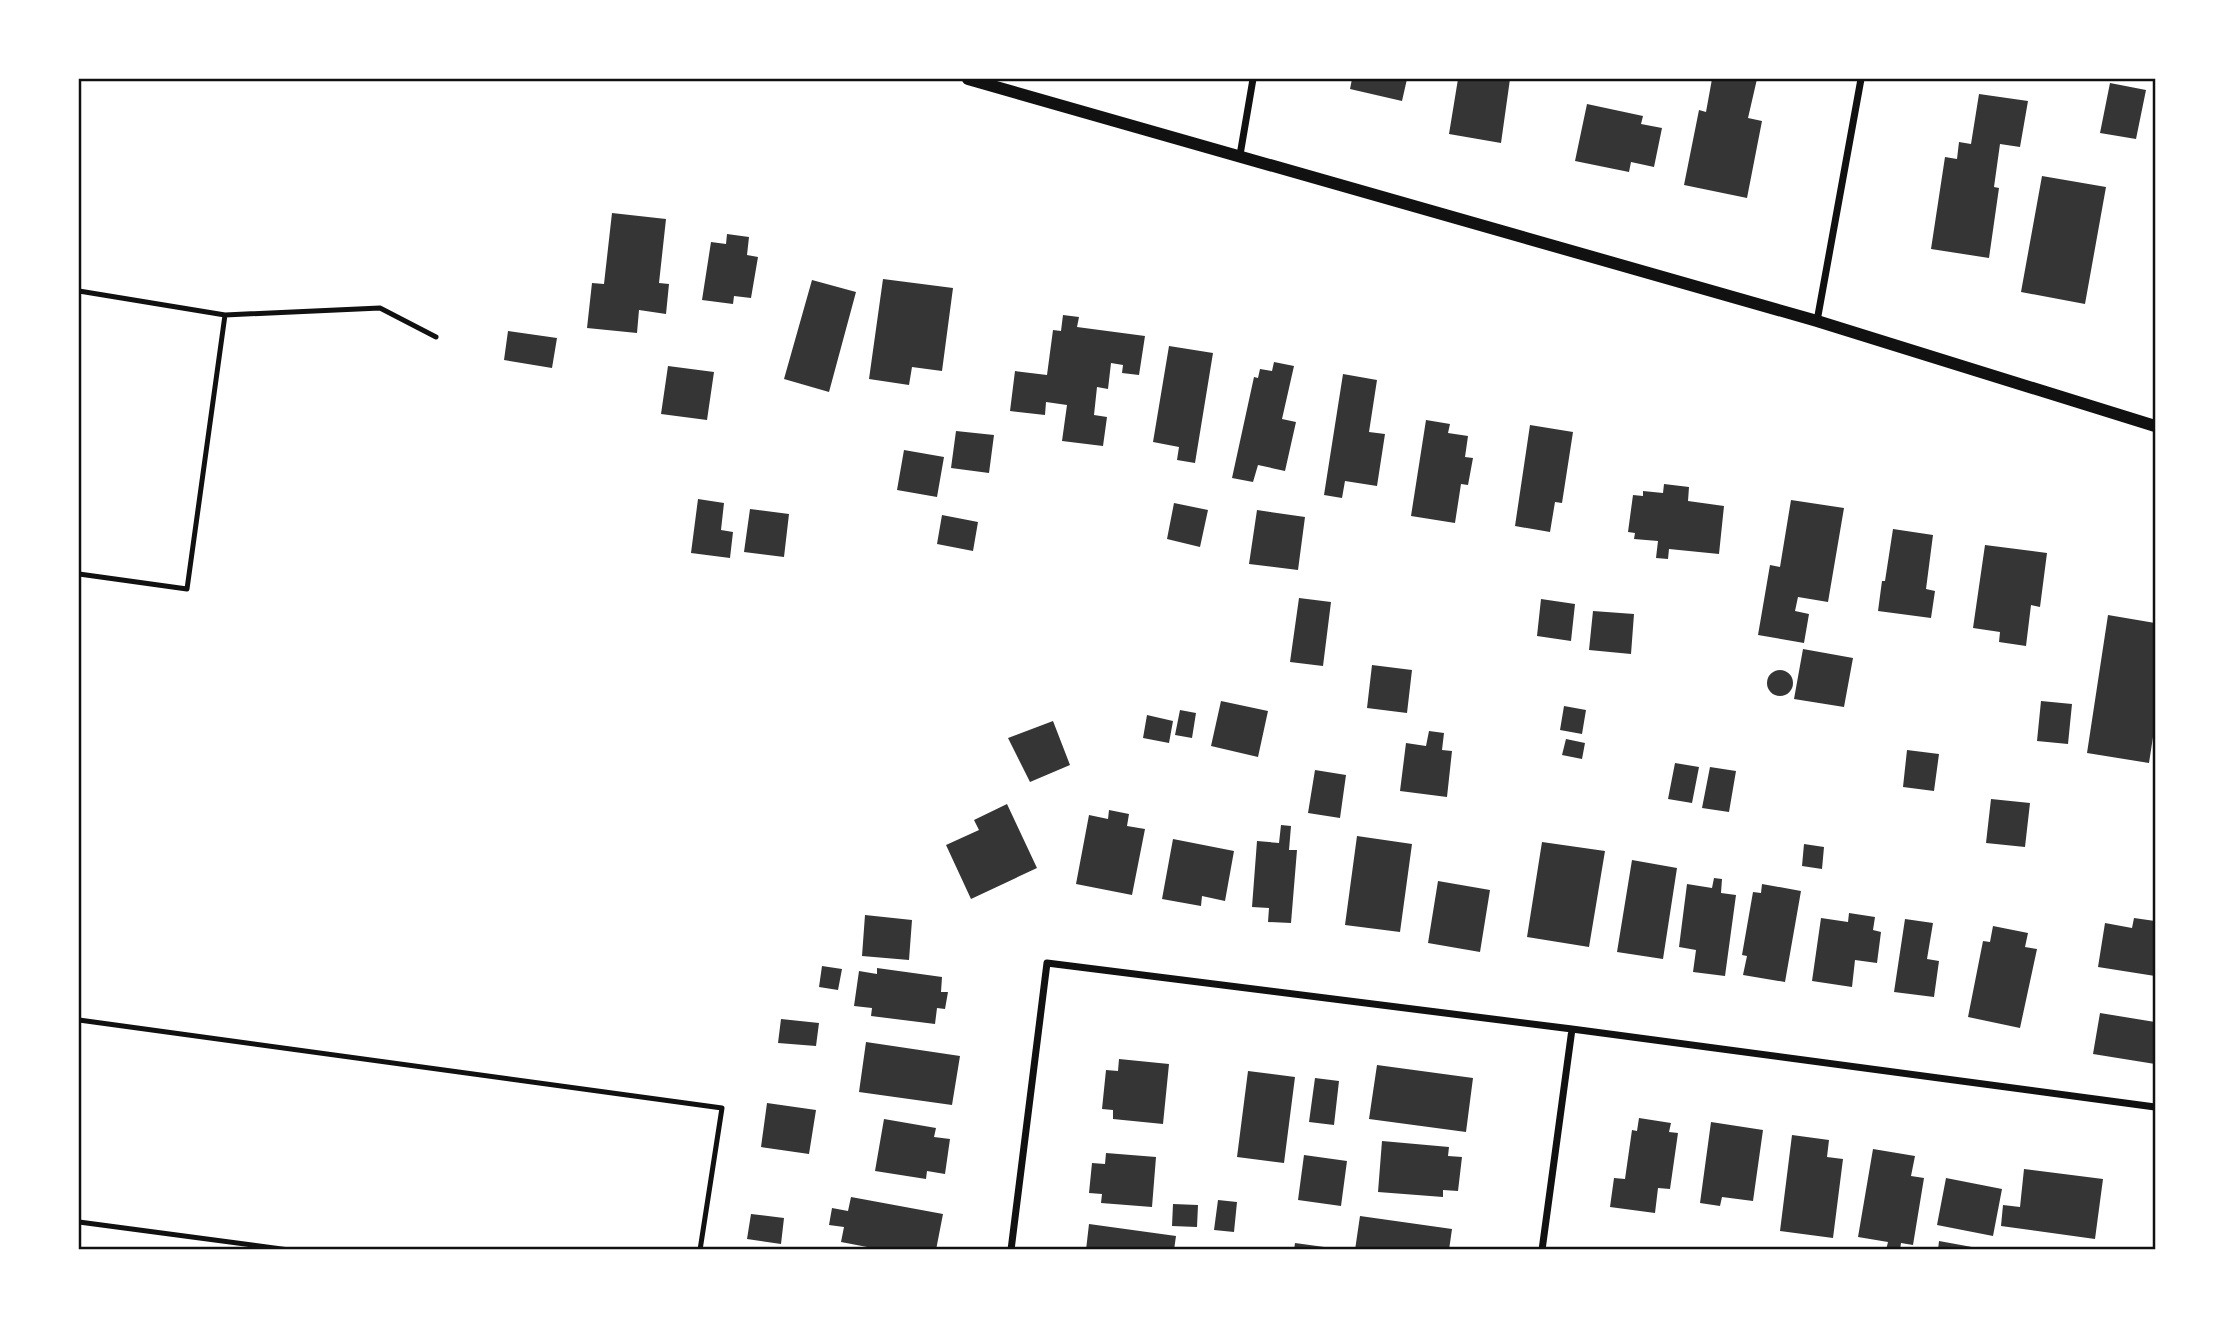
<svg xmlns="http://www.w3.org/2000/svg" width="2234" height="1329" font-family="Poppins,sans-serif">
  <rect width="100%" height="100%" fill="#fff"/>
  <!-- building -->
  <path fill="#353535" d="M 1352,79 L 1407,79 L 1402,101 L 1350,89 Z
    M 1458,79 L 1510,79 L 1501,143 L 1449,134 Z
    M 1712,79 L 1757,79 L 1748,118 L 1762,121 L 1747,198 L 1684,185 L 1699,110 L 1706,112 Z
    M 2110,83 L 2146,90 L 2136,139 L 2100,133 Z
    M 1979,94 L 2028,101 L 2020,147 L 2000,144 L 1994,187 L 1999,188 L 1989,258 L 1931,249 L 1945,157 L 1957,159 L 1959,142 L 1971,144 Z
    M 1587,104 L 1643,116 L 1641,124 L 1662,128 L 1654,167 L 1631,162 L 1629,172 L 1575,161 Z
    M 2042,176 L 2106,187 L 2085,304 L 2021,292 Z
    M 612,213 L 666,219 L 659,283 L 669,284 L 666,314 L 639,310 L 637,333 L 587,328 L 592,283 L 604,284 Z
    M 727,234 L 749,237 L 747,255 L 758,257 L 751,298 L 734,296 L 733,304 L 702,300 L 711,242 L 726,244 Z
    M 883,279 L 953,288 L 942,371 L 912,367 L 909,385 L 869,379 Z
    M 812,280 L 856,292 L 829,392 L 784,379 Z
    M 1063,315 L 1079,317 L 1077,327 L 1145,336 L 1139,375 L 1122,373 L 1123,365 L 1111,363 L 1108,389 L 1097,387 L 1094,415 L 1107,417 L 1103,446 L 1062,441 L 1067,405 L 1046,402 L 1045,415 L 1010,411 L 1015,371 L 1047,375 L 1053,330 L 1061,331 Z
    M 508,331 L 557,338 L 552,368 L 504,360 Z
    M 1169,346 L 1213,353 L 1195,463 L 1177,460 L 1179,447 L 1153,442 Z
    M 1274,362 L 1294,366 L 1282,419 L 1296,422 L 1285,471 L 1258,465 L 1253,482 L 1232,478 L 1254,377 L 1258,378 L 1260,369 L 1272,371 Z
    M 668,366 L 714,372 L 707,420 L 661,414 Z
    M 1343,374 L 1377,380 L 1369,432 L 1385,434 L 1377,486 L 1345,481 L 1342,498 L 1324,495 Z
    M 1426,420 L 1450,424 L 1448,433 L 1468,436 L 1465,457 L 1473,458 L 1468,485 L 1461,484 L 1455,523 L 1411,516 Z
    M 1530,425 L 1573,432 L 1562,503 L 1555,502 L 1550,532 L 1515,526 Z
    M 956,431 L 994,435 L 989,473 L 951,468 Z
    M 904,450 L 944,457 L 937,497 L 897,490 Z
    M 1664,484 L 1689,487 L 1688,501 L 1724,506 L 1719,554 L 1669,549 L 1668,559 L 1656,558 L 1658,541 L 1634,539 L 1635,533 L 1628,532 L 1633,495 L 1643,496 L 1643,491 L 1663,493 Z
    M 698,499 L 724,503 L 721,530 L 733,532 L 730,558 L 691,553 Z
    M 1791,500 L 1844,508 L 1828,602 L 1798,597 L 1795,611 L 1809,614 L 1804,643 L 1758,635 L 1770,565 L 1780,567 Z
    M 1174,503 L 1208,510 L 1200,547 L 1167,539 Z
    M 750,509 L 789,514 L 784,557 L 744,552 Z
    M 1257,510 L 1305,517 L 1298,570 L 1249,564 Z
    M 942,515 L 978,522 L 973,551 L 937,544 Z
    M 1893,529 L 1933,535 L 1926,589 L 1935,591 L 1931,618 L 1878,611 L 1882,581 L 1885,581 Z
    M 1985,545 L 2047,553 L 2040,607 L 2031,605 L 2026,646 L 1999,642 L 2000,632 L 1973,628 Z
    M 1299,598 L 1331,602 L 1323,666 L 1290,662 Z
    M 1541,599 L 1575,604 L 1571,641 L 1537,636 Z
    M 1593,611 L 1634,614 L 1631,654 L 1589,650 Z
    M 2108,615 L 2155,623 L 2155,724 L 2149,763 L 2087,753 Z
    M 1803,649 L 1853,658 L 1844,707 L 1794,699 Z
    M 1372,665 L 1412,670 L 1407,713 L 1367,708 Z
    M1767 683a13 13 0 1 1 26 0a13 13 0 1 1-26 0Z
    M 1221,701 L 1268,711 L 1258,757 L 1211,746 Z
    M 2041,701 L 2072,704 L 2068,744 L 2037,741 Z
    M 1564,706 L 1586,710 L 1582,734 L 1560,730 Z
    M 1180,710 L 1196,713 L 1192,738 L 1175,735 Z
    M 1147,715 L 1173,721 L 1169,743 L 1143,738 Z
    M 1053,721 L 1070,765 L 1030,782 L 1008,738 Z
    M 1429,731 L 1444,733 L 1442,750 L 1452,751 L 1447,797 L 1400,791 L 1406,743 L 1426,746 Z
    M 1566,739 L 1585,743 L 1582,759 L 1562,755 Z
    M 1907,750 L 1939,754 L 1934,791 L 1903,787 Z
    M 1675,763 L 1699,767 L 1692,803 L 1668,799 Z
    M 1710,767 L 1736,771 L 1729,812 L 1702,808 Z
    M 1315,770 L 1346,775 L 1340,818 L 1308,813 Z
    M 1991,799 L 2030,803 L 2025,847 L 1986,843 Z
    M 1007,804 L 1037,868 L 971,899 L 946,845 L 979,830 L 974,820 Z
    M 1109,810 L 1129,814 L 1127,826 L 1145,829 L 1132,895 L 1076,884 L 1089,815 L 1108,819 Z
    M 1281,825 L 1291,826 L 1289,850 L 1297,850 L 1291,923 L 1268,922 L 1269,908 L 1252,907 L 1257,841 L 1279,843 Z
    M 1357,836 L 1412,844 L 1400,932 L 1345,925 Z
    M 1173,839 L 1234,851 L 1225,901 L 1202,896 L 1201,906 L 1162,899 Z
    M 1542,842 L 1605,851 L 1589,947 L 1527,937 Z
    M 1804,844 L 1824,847 L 1822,869 L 1802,866 Z
    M 1632,860 L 1677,868 L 1663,959 L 1617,952 Z
    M 1714,878 L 1722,879 L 1721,893 L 1736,895 L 1725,976 L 1693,972 L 1696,950 L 1679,947 L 1687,884 L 1712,888 Z
    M 1438,881 L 1490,890 L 1480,952 L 1428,943 Z
    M 1762,884 L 1801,891 L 1785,982 L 1743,975 L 1747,956 L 1742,955 L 1753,892 L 1761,893 Z
    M 1849,913 L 1875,917 L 1873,930 L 1881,932 L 1877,963 L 1855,960 L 1852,987 L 1812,981 L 1821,918 L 1848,922 Z
    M 865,915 L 912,920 L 909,960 L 862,956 Z
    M 2134,918 L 2155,921 L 2155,976 L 2098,967 L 2105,923 L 2132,928 Z
    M 1905,919 L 1933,923 L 1927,959 L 1939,961 L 1934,997 L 1894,992 Z
    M 1993,926 L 2028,933 L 2025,947 L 2037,949 L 2020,1028 L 1968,1017 L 1983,941 L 1990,942 Z
    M 822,966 L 842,969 L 838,990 L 819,987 Z
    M 877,968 L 942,977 L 941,992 L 948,992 L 945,1009 L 937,1008 L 935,1024 L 871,1016 L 872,1008 L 854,1006 L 859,971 L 877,974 Z
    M 2100,1013 L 2155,1022 L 2155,1064 L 2093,1054 Z
    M 781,1019 L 819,1023 L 816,1046 L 778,1043 Z
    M 866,1042 L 960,1056 L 952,1105 L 859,1092 Z
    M 1119,1059 L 1169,1064 L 1163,1124 L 1113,1119 L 1113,1110 L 1102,1109 L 1106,1070 L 1118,1071 Z
    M 1377,1065 L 1473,1078 L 1466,1132 L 1369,1119 Z
    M 1248,1071 L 1295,1077 L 1284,1163 L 1237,1157 Z
    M 1315,1078 L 1339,1081 L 1334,1125 L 1309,1122 Z
    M 767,1103 L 816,1110 L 809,1154 L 761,1147 Z
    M 1639,1118 L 1671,1123 L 1669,1132 L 1678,1133 L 1670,1189 L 1658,1188 L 1655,1213 L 1610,1207 L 1614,1178 L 1625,1179 L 1632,1130 L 1637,1131 Z
    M 884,1119 L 936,1128 L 934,1137 L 950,1139 L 945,1174 L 927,1171 L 926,1179 L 875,1171 Z
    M 1711,1122 L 1763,1130 L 1753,1201 L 1722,1197 L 1720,1206 L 1700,1203 Z
    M 1792,1135 L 1829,1140 L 1827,1157 L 1843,1159 L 1833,1238 L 1780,1231 Z
    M 1382,1141 L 1449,1147 L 1448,1156 L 1462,1157 L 1458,1191 L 1443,1190 L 1443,1197 L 1378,1192 Z
    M 1873,1149 L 1915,1156 L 1911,1176 L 1924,1178 L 1913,1245 L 1901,1243 L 1900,1250 L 1886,1250 L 1888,1242 L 1858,1237 Z
    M 1106,1153 L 1156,1157 L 1152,1207 L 1101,1203 L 1102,1194 L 1089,1193 L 1092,1163 L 1105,1164 Z
    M 1304,1155 L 1347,1161 L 1341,1206 L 1298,1200 Z
    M 2024,1169 L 2103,1179 L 2095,1239 L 2001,1226 L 2003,1205 L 2020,1207 Z
    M 1946,1178 L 2002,1189 L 1993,1236 L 1937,1225 Z
    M 851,1197 L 943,1214 L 936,1250 L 883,1250 L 841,1242 L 844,1227 L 829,1225 L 832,1208 L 848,1211 Z
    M 1218,1200 L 1237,1202 L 1234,1232 L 1214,1230 Z
    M 1173,1204 L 1198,1205 L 1197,1227 L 1172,1226 Z
    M 751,1214 L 784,1218 L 781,1244 L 747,1239 Z
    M 1360,1216 L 1452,1229 L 1449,1250 L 1355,1250 Z
    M 1089,1224 L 1176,1236 L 1174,1250 L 1086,1250 Z
    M 1939,1241 L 1983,1249 L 1983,1250 L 1938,1250 Z
    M 1295,1243 L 1339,1249 L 1339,1250 L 1294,1250 Z"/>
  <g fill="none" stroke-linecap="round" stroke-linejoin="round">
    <!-- service -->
    <path stroke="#111" stroke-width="5" d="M 79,291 L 225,315 L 380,308 L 436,337
      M 79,574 L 187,589 L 225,315
      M 79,1020 L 722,1108 L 700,1250
      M 79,1222 L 289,1250"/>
    <!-- minor -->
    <path stroke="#111" stroke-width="7" d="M 1240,155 L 1253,79
      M 1817,321 L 1861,79
      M 1011,1250 L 1047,963 L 1572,1029 L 2155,1107
      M 1542,1250 L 1572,1029"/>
    <!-- tertiary -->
    <path stroke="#111" stroke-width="12" d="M 968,79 L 1817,321 L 2155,426"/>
  </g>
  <!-- border -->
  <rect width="2234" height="1329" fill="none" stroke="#ffffff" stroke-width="161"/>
  <rect x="80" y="80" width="2074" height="1168" fill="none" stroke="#111" stroke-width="2.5"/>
</svg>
